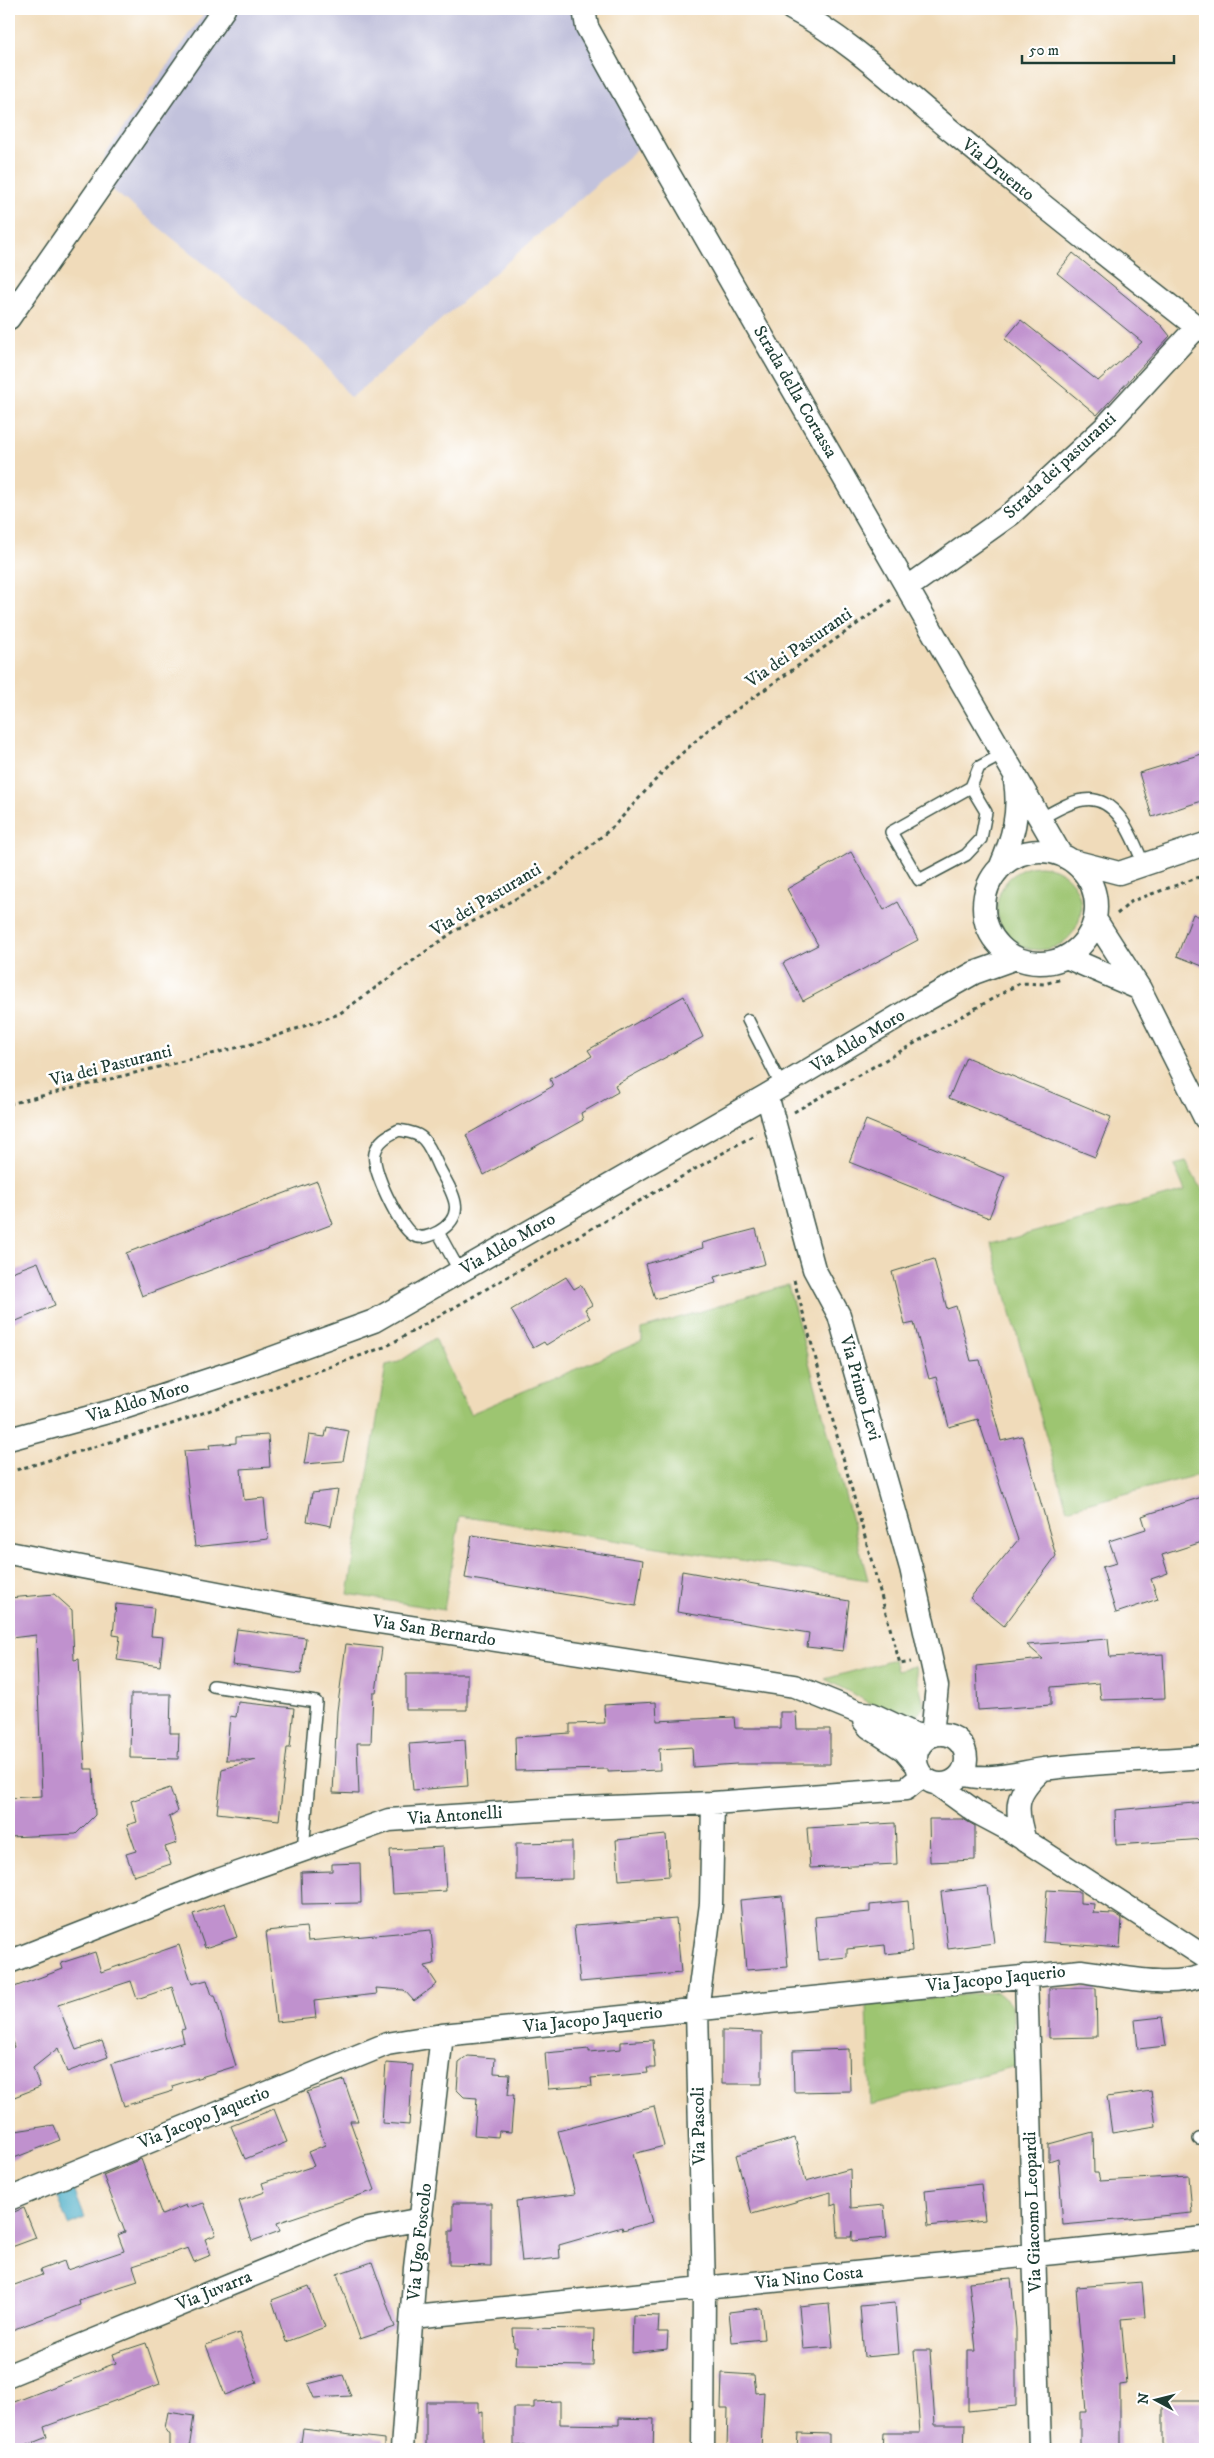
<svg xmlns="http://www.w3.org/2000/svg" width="1214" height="2458" font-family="'IM FELL DW Pica',serif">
  <rect width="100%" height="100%" fill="#fff"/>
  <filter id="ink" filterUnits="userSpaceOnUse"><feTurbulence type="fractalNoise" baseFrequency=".02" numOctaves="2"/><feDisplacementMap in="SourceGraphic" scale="10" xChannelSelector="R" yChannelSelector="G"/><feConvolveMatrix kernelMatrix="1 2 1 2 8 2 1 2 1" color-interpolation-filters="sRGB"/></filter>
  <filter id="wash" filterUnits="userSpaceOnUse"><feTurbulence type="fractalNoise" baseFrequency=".0096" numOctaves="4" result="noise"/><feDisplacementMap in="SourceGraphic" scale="20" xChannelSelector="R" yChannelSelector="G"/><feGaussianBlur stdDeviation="1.12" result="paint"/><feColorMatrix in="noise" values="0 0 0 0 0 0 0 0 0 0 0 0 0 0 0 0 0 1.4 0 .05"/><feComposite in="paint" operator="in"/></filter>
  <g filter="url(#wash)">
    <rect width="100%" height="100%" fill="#f0dbba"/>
    <!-- industrial -->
    <path fill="#c2c2dc" d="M 207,9 L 575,9 L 643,144 L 351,398 L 316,354 L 99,179 L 105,155 Z"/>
    <!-- green -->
    <path fill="#9dc571" stroke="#5e8152" d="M997 908a42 42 0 1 1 84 0a42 42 0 1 1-84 0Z
      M 1186,1162 L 1198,1184 L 1205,1192 L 1205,1473 L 1067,1509 L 991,1244 L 1185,1191 L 1174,1165 Z
      M 788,1285 L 868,1580 L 460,1516 L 444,1610 L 348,1594 L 386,1365 L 399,1362 L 435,1338 L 470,1414 L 642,1341 L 642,1329 Z
      M 894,1660 L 897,1670 L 915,1666 L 924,1706 L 913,1721 L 906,1722 L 825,1679 Z
      M 997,1992 L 1012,2005 L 1016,2066 L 870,2105 L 867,2004 Z"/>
    <!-- water -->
    <path fill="#45aac5" stroke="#32747c" d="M 73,2187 L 85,2218 L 68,2225 L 56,2194 Z"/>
    <g id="blocks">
      <!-- building -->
      <path fill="#c091ce" d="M 1073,253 L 1162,326 L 1170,336 L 1097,415 L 1005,339 L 1021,320 L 1098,381 L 1142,342 L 1057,273 Z
        M 1205,753 L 1205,800 L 1152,817 L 1139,773 Z
        M 851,852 L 884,910 L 898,902 L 918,940 L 803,1001 L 783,963 L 818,945 L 787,889 Z
        M 1193,914 L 1205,919 L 1205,967 L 1177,956 Z
        M 684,996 L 703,1037 L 615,1085 L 618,1092 L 581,1113 L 583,1120 L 484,1175 L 466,1135 L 553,1086 L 550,1079 L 592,1056 L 588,1050 Z
        M 966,1057 L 1111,1117 L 1095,1157 L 949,1098 Z
        M 866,1120 L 1005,1177 L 989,1218 L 849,1162 Z
        M 317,1181 L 333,1224 L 142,1296 L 126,1253 Z
        M 756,1229 L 765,1264 L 714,1277 L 716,1283 L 655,1299 L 645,1264 L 703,1248 L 702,1243 Z
        M 934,1259 L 947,1309 L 956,1306 L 971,1361 L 980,1360 L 1001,1441 L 1022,1436 L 1056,1556 L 1004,1626 L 970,1598 L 1018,1540 L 978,1419 L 949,1427 L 936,1377 L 929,1379 L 914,1323 L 905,1325 L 892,1272 Z
        M 38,1262 L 55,1305 L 9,1324 L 9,1273 Z
        M 566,1277 L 574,1289 L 581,1285 L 592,1305 L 585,1309 L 590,1318 L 546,1345 L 544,1342 L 533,1348 L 511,1310 Z
        M 327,1427 L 349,1431 L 343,1461 L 304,1464 L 309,1435 L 325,1437 Z
        M 268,1435 L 270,1467 L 241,1469 L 244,1500 L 264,1498 L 268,1539 L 195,1547 L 184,1451 L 210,1449 L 209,1445 L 236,1443 L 236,1437 Z
        M 338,1490 L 331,1526 L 307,1521 L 312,1493 Z
        M 1205,1496 L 1205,1541 L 1162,1555 L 1168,1573 L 1151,1579 L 1158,1599 L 1116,1613 L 1102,1567 L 1117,1563 L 1109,1541 L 1146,1529 L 1142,1516 Z
        M 472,1535 L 643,1560 L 636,1606 L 465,1578 Z
        M 682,1571 L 849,1601 L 843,1651 L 807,1647 L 809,1633 L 677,1612 Z
        M 54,1594 L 72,1610 L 74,1660 L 79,1659 L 85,1769 L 93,1769 L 95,1815 L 76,1834 L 9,1837 L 9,1798 L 42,1796 L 36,1635 L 11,1638 L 9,1598 Z
        M 116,1604 L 154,1608 L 151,1636 L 163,1637 L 160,1666 L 117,1660 L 120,1636 L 113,1635 Z
        M 237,1629 L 306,1638 L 301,1674 L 232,1665 Z
        M 1108,1639 L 1110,1657 L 1163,1654 L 1165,1698 L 1101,1700 L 1099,1683 L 1051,1687 L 1051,1705 L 978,1710 L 976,1666 L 1043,1659 L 1027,1645 Z
        M 346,1644 L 382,1648 L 376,1692 L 373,1692 L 371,1743 L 357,1743 L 359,1794 L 333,1793 L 337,1711 Z
        M 406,1674 L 467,1674 L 467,1710 L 406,1710 Z
        M 131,1694 L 171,1694 L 170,1733 L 179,1733 L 178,1759 L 130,1758 Z
        M 238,1702 L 294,1708 L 290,1748 L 287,1748 L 279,1820 L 217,1813 L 222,1769 L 256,1760 L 226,1760 L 230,1716 L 236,1717 Z
        M 656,1702 L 657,1721 L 734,1717 L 735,1728 L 780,1728 L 780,1712 L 796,1712 L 797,1729 L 830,1729 L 830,1764 L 736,1764 L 693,1767 L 692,1747 L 659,1749 L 660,1770 L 608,1772 L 608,1769 L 516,1771 L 515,1737 L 570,1733 L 570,1724 L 605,1723 L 604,1705 Z
        M 465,1740 L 468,1786 L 413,1790 L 409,1744 Z
        M 170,1788 L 178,1811 L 169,1817 L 177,1843 L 165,1847 L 171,1864 L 134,1876 L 126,1854 L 136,1851 L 127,1825 L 137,1822 L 131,1801 Z
        M 1205,1802 L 1205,1839 L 1116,1845 L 1115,1810 Z
        M 929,1819 L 963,1819 L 975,1826 L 975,1860 L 930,1862 Z
        M 895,1823 L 897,1864 L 810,1868 L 807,1828 Z
        M 666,1835 L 669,1876 L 619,1880 L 616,1840 Z
        M 572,1842 L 572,1879 L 516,1880 L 516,1843 Z
        M 443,1847 L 446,1891 L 393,1894 L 390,1850 Z
        M 360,1863 L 361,1903 L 302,1904 L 301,1872 L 332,1871 L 332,1864 Z
        M 987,1886 L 994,1943 L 948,1949 L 941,1892 Z
        M 1047,1890 L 1080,1892 L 1080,1903 L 1094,1904 L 1093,1913 L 1114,1914 L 1122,1919 L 1120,1948 L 1043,1942 Z
        M 782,1896 L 788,1967 L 746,1970 L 740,1900 Z
        M 908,1901 L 912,1951 L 886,1954 L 885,1945 L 847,1949 L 847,1957 L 818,1960 L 815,1917 L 870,1912 L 870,1905 Z
        M 225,1903 L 237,1937 L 205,1948 L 193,1914 Z
        M 676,1918 L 681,1973 L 580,1982 L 574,1926 Z
        M 306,1927 L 308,1941 L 431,1930 L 434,1964 L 425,1966 L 437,1984 L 414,2001 L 404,1990 L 376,1988 L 377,1994 L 314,2001 L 316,2018 L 276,2022 L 266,1931 Z
        M 179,1945 L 192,1984 L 207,1980 L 212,1995 L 215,1995 L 236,2066 L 172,2086 L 173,2091 L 124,2106 L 111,2064 L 184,2042 L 181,2030 L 185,2029 L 172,1987 L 137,1999 L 131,1981 L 58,2005 L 76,2050 L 102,2041 L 108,2057 L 67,2072 L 58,2048 L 33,2068 L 40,2087 L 9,2099 L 9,2049 L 14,2047 L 9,2033 L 9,1989 L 63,1969 L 61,1963 L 95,1952 L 101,1972 Z
        M 1049,1988 L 1096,1988 L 1097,2037 L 1049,2038 Z
        M 1162,2017 L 1166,2046 L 1138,2049 L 1135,2020 Z
        M 722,2031 L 762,2032 L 762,2084 L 722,2084 Z
        M 653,2040 L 655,2068 L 647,2068 L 648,2073 L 591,2078 L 592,2086 L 548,2089 L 545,2053 L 589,2049 L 589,2052 L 621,2049 L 621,2042 Z
        M 849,2049 L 850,2091 L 794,2092 L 793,2051 Z
        M 468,2056 L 495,2058 L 494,2073 L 510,2074 L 508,2095 L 514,2095 L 511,2132 L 499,2131 L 498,2137 L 474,2135 L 477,2098 L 464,2097 L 457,2090 L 459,2063 Z
        M 386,2063 L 413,2065 L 409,2125 L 382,2123 Z
        M 344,2080 L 358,2121 L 350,2121 L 375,2190 L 277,2223 L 280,2231 L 252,2241 L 239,2201 L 265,2192 L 262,2183 L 314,2166 L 308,2152 L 325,2145 L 307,2092 Z
        M 1151,2091 L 1156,2126 L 1112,2133 L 1107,2097 Z
        M 654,2106 L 664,2146 L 633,2154 L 652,2222 L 623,2230 L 622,2227 L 559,2245 L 560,2258 L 522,2262 L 516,2201 L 575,2194 L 558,2131 Z
        M 274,2109 L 287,2142 L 245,2159 L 231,2126 Z
        M 54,2125 L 60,2140 L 9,2160 L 9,2132 Z
        M 1093,2132 L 1094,2173 L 1098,2173 L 1100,2181 L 1189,2176 L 1192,2213 L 1063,2225 L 1058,2158 L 1049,2161 L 1049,2144 Z
        M 795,2138 L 806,2181 L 850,2169 L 851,2208 L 884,2205 L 887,2238 L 852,2241 L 852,2231 L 851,2237 L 838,2237 L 836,2204 L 831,2206 L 831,2192 L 752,2214 L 736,2155 Z
        M 141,2159 L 162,2215 L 186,2205 L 187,2208 L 204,2203 L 216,2235 L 205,2239 L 211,2255 L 194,2262 L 188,2248 L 133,2266 L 138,2281 L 79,2300 L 80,2305 L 9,2331 L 9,2287 L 42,2275 L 40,2270 L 64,2261 L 67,2270 L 124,2251 L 118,2235 L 125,2232 L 103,2175 Z
        M 981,2184 L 985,2220 L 928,2226 L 925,2190 Z
        M 453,2203 L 491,2203 L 491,2266 L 449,2265 L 449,2231 L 453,2231 Z
        M 24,2208 L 36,2238 L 9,2248 L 9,2214 Z
        M 372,2262 L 395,2327 L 360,2339 L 337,2274 Z
        M 1011,2278 L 1016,2329 L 1016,2406 L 968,2411 L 968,2351 L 976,2351 L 969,2282 Z
        M 1142,2282 L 1145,2317 L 1121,2319 L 1127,2384 L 1120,2385 L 1120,2449 L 1080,2449 L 1080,2412 L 1086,2412 L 1076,2287 Z
        M 309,2286 L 325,2327 L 286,2342 L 272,2300 Z
        M 829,2303 L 833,2347 L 803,2349 L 799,2306 Z
        M 895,2303 L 899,2354 L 864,2357 L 860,2306 Z
        M 761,2308 L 764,2339 L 732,2342 L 729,2312 Z
        M 633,2315 L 659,2316 L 658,2332 L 668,2332 L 667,2349 L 632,2353 Z
        M 513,2328 L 594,2329 L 593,2366 L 516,2365 L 517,2347 L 514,2347 Z
        M 239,2333 L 257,2383 L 225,2395 L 206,2345 Z
        M 146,2343 L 160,2384 L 44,2427 L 47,2437 L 17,2449 L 9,2428 L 9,2404 L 116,2363 L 113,2354 Z
        M 914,2350 L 930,2350 L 935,2425 L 965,2425 L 964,2449 L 882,2449 L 883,2433 L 920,2433 Z
        M 722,2373 L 754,2375 L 756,2393 L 764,2392 L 761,2449 L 727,2449 L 728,2408 L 721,2408 Z
        M 343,2375 L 351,2396 L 314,2398 L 308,2384 Z
        M 560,2401 L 560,2424 L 619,2425 L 619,2418 L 654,2419 L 653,2449 L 526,2449 L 526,2445 L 514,2446 L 514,2408 L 534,2408 L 534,2402 Z
        M 1163,2401 L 1201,2401 L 1201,2449 L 1163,2449 Z
        M 426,2402 L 479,2402 L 479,2413 L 483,2412 L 483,2449 L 426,2449 Z
        M 168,2412 L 194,2416 L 189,2449 L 170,2449 L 170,2435 L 165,2428 Z
        M 303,2429 L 384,2439 L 384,2449 L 300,2449 Z
        M 798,2433 L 829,2434 L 829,2449 L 797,2449 Z"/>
    </g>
  </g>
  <g filter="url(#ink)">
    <use href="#blocks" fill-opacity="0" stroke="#3e5548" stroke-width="1"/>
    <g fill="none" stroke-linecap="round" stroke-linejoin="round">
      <defs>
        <path id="lane" d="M 971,787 L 986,812 L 981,839 L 966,855 L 919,880 L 891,832 L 971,787 L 979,767 L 1003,754
          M 1040,819 C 1053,812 1068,802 1083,800 C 1118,794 1133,840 1144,865
          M 748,1020 L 782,1087
          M 438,1232 C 430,1236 421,1240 413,1235 C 399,1226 371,1169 375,1153 C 378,1140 389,1135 399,1130 C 408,1132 419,1133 424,1140 C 431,1148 435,1160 439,1168 C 452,1193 469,1214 438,1232 L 460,1272
          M 213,1686 L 316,1702 L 303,1850
          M 1199,2139 L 1205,2138"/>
        <path id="street" d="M 584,9 L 587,27 L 657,153 L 1061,855
          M 792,9 C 851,40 902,91 954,133 C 1034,199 1115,263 1197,327 L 1205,331
          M 9,318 L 224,9
          M 907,588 L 1011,514 L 1105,427 L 1197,327
          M984 907a56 56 0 1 1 112 0a56 56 0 1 1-112 0Z
          M 1073,861 L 1119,873 L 1205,844
          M 1000,868 C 1013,838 1020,813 1015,781
          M 1095,919 L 1140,989 L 1205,1118
          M 1066,957 L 1140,989
          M 767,1095 L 814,1269 L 839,1315 L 911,1568 L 937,1686 L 932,1735
          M 9,1439 L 123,1408 L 239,1370 L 374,1321 L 767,1095 L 917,1005 L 974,973 L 1016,958
          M 9,1553 L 333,1615 L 794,1686 L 858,1712 L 872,1714 L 914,1734 L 929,1737
          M 864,1721 L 869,1727 L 904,1750 L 916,1764
          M916 1759a25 25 0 1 1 50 0a25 25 0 1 1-50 0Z
          M 961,1774 C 989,1782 1016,1773 1044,1769 C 1097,1762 1152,1761 1205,1757
          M 937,1784 L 976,1812 L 1006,1828 L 1205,1957
          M 1025,1841 C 1014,1806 1015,1794 1043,1769
          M 9,1962 L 210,1883 L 389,1820 L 558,1809 L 713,1803 L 906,1789 L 922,1776
          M 1026,1976 L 1040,2449
          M 9,2199 L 387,2044 L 442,2035 L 1081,1971 C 1120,1976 1167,1989 1205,1975
          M 413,2317 L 1205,2238
          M 9,2375 L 363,2230 L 422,2219
          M 402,2449 L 415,2268 L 442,2035
          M 703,2449 L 704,2289 L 697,2010 L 711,1904 L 713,1803"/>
      </defs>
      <!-- lane casing -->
      <use href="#lane" stroke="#3e5548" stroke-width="14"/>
      <!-- street casing -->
      <use href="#street" stroke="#3e5548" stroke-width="25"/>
      <!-- path -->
      <path stroke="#3e5548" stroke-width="3" stroke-dasharray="4 4" stroke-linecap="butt" d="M 1117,914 L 1132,901 L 1205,875
        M 9,1104 L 256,1043 L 339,1014 L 453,932 L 547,882 L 614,826 L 669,765 L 709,729 L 891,600
        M 794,1112 L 1020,983 L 1044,984 L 1062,979
        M 794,1280 L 900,1664 L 911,1662
        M 9,1472 L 175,1423 L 387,1346 L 756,1134"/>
      <!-- lane -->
      <use href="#lane" stroke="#fff" stroke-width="11"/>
      <!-- street -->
      <use href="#street" stroke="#fff" stroke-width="22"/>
    </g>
  </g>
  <g text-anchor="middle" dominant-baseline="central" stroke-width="5" stroke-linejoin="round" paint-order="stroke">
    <!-- street labels -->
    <g font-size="18" fill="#1f3d34" stroke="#fff">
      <text transform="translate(998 170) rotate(39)">Via Druento</text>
      <text transform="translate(795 392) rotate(60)">Strada della Cortassa</text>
      <text transform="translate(1060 466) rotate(-43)">Strada dei pasturanti</text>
      <text transform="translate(799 648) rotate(-35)">Via dei Pasturanti</text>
      <text transform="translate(486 900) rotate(-31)">Via dei Pasturanti</text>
      <text transform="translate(858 1041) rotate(-31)">Via Aldo Moro</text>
      <text transform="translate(111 1066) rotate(-14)">Via dei Pasturanti</text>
      <text transform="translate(508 1244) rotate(-30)">Via Aldo Moro</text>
      <text transform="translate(860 1388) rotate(74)">Via Primo Levi</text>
      <text transform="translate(138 1402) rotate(-17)">Via Aldo Moro</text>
      <text transform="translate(434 1631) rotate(9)">Via San Bernardo</text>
      <text transform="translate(455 1816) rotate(-4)">Via Antonelli</text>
      <text transform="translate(996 1979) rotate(-6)">Via Jacopo Jaquerio</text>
      <text transform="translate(593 2020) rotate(-6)">Via Jacopo Jaquerio</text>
      <text transform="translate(204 2118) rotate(-22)">Via Jacopo Jaquerio</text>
      <text transform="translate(699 2126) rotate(-91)">Via Pascoli</text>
      <text transform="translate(1033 2212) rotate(-92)">Via Giacomo Leopardi</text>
      <text transform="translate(420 2242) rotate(-84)">Via Ugo Foscolo</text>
      <text transform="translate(809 2278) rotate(-6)">Via Nino Costa</text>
      <text transform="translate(214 2291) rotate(-22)">Via Juvarra</text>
    </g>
  </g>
  <!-- margin -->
  <rect width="1214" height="2458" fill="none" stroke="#fff" stroke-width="30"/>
  <!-- north arrow -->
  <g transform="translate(1156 2400) rotate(277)" stroke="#ffffff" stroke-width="4" paint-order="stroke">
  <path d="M0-4L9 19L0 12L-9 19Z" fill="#1f3d34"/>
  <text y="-8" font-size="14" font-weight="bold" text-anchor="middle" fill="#1f3d34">N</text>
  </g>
  <!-- scale -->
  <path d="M1022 55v8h152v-8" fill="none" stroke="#1f3d34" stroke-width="2.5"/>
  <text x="1029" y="55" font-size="15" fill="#1f3d34" stroke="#ffffff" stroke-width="4" paint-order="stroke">50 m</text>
</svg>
